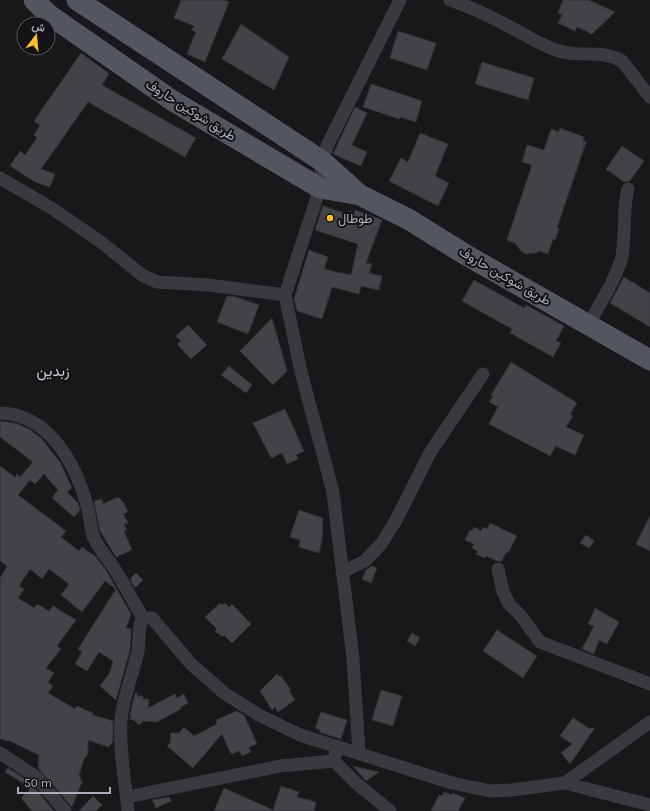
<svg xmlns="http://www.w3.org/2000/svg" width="650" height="811" font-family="Karla,Vazirmatn,sans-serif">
  <rect width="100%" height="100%" fill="#18181a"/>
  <!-- building -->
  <path fill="#424347" stroke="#323236" d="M 181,0 L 223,0 L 229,2 L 205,62 L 187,54 L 196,32 L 192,30 L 194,26 L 174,18 Z
    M 563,0 L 589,0 L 615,12 L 592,34 L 577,27 L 575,31 L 558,23 L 562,15 L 558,13 Z
    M 241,24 L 289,57 L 274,90 L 222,59 Z
    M 398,31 L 436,43 L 427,70 L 390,58 Z
    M 81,53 L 107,72 L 109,74 L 102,85 L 196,138 L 185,157 L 88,102 L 41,169 L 55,174 L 50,187 L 35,182 L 10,166 L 20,151 L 25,155 L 37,138 L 34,135 L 40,125 L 34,121 Z
    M 482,62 L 534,78 L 528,100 L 475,84 Z
    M 371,84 L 422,101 L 416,122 L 400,117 L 399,119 L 363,107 Z
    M 355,107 L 367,113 L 352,145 L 367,152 L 361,166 L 333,154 Z
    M 560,128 L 584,137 L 583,141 L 586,142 L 557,228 L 559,229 L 555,240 L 553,239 L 548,254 L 540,251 L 535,253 L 526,254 L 521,251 L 515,243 L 507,240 L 532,165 L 522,162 L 527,145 L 544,150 L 551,129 L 559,132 Z
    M 420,133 L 448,144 L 435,176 L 449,183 L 438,206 L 389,181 L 401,158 L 408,162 Z
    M 622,146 L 644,161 L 630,181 L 624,182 L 606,169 Z
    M 323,206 L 348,214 L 349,212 L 354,213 L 355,210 L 382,220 L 366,263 L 372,264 L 369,273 L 382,276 L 379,290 L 361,286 L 359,294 L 332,287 L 322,319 L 297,311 L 294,299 L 309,250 L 328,257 L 324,269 L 351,275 L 358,244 L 315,230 Z
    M 624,277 L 650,293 L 650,327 L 610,303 Z
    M 474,280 L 524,308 L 526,305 L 564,326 L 556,341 L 561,343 L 553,357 L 510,333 L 512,329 L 462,301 Z
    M 227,296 L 236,297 L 259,305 L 248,334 L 217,322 Z
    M 272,318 L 287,371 L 273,385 L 240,351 Z
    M 188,325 L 207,345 L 191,359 L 177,344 L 181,341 L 176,336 Z
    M 511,362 L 577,403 L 570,414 L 573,416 L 566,427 L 584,435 L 575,455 L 556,446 L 550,456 L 489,424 L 498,407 L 489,402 L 493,396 L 491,395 Z
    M 229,366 L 252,385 L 246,393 L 221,375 Z
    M 285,409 L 304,451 L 296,455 L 298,459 L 287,464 L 282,453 L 271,458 L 253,423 Z
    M 0,421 L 15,423 L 29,429 L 41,438 L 60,462 L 72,488 L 67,492 L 78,503 L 80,510 L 74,517 L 52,498 L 58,490 L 44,474 L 35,484 L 30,480 L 18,495 L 66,531 L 61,537 L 79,551 L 82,547 L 96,557 L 107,572 L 131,614 L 126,628 L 131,629 L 130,650 L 116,700 L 100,686 L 110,672 L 113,661 L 99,652 L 87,671 L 75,664 L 82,652 L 78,649 L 116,589 L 105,581 L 82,612 L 61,595 L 69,584 L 49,569 L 42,579 L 30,569 L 19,586 L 24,589 L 18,598 L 34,608 L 37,604 L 49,611 L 53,606 L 76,620 L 57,646 L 61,649 L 46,668 L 54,673 L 48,682 L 53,686 L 48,693 L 75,709 L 77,706 L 93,713 L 93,715 L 113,721 L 113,741 L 109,747 L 88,740 L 88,754 L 84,759 L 79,775 L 82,782 L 72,807 L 38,768 L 39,755 L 10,741 L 0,739 L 0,578 L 7,566 L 0,561 L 0,466 L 15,477 L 17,474 L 20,477 L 33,462 L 0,437 Z
    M 118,497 L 124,503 L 128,512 L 123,514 L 128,523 L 124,524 L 127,530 L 124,531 L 132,550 L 116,557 L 100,531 L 94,501 L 102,499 L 103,504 Z
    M 299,510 L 323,518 L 322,540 L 319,553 L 299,547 L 300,540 L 290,537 Z
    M 650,516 L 650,551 L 636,544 Z
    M 490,523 L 517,536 L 508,553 L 506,552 L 502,561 L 497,561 L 486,556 L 485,558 L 476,554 L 478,551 L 472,548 L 474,544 L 465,540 L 470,530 L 472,531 L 474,527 L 481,531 L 483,527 L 487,529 Z
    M 586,535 L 594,541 L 589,548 L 580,543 Z
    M 372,566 L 377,568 L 371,583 L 362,579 L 366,570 Z
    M 136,573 L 143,580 L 135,588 L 130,579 Z
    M 220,603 L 222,605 L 225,603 L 229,607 L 232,604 L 251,624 L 232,643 L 225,636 L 221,636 L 215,631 L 217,629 L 205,617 Z
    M 595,608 L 619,622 L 607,644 L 599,640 L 594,654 L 582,649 L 594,626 L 588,624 Z
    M 497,630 L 537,656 L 523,678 L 483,651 Z
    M 412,633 L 420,638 L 415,646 L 407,641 Z
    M 277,674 L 280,677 L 281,676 L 291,690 L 289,691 L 295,700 L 278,712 L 275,707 L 272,710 L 260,691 Z
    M 381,690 L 402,696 L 393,726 L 372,720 Z
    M 135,693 L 137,693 L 137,696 L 143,696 L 143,699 L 149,699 L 148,708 L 175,694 L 177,698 L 184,694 L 188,703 L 181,707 L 181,709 L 157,722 L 144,721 L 139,725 L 134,720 L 129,719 L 132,717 L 130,715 Z
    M 237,711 L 244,715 L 257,744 L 249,747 L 251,752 L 242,756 L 239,751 L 231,754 L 222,734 L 193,768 L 167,746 L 170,743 L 171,733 L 179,733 L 184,727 L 194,736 L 217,724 L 216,720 Z
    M 321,712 L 347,720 L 341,739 L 319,732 L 320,730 L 315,728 Z
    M 573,718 L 590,729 L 592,727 L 594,729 L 570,764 L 561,753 L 572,744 L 560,736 Z
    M 353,766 L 379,772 L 366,781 Z
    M 8,768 L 30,782 L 54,811 L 32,811 L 21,798 L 30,790 L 18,780 L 5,772 Z
    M 281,786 L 299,792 L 297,797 L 316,802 L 314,811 L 214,811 L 224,788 L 273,810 Z
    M 444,792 L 452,795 L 453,793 L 465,798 L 458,811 L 431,811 L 439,795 L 442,796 Z
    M 93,796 L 102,805 L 96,811 L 79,811 Z
    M 169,797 L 171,801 L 156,808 L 152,800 Z"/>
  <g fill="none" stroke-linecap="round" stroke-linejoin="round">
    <!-- street -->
    <path stroke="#39393f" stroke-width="13" d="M 450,0 C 471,7 492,17 512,28 C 527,36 542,46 559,51 C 581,58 601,49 622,61 L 650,97
      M 0,178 L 53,209 L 101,242 L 142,275 L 157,282 L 208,285 L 285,295
      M 588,325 C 599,305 617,278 622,256 C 626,234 622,211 628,189
      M 0,413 C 49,414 75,463 87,505 C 90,515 90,528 94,538 C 99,549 107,558 114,568 C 124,584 133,601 143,618
      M 498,569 L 503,592 L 509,604 L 521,616 L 540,642 L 650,684
      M 342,572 L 365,561 L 381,544 L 395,522 L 431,451 L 483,374
      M 0,753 L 35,776 L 65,811
      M 359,753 L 353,659 L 333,492 L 301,372 L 285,295 L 320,188 L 322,161 L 328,144 L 400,0
      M 334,761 L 355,782 L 390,811
      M 565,783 L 650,805
      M 127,797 L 280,766 L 334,761 L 337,746
      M 128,811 C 125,781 119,749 121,719 C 124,695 133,674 138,651 C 140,640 137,627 143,618 L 152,618 L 191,664 L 224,693 L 259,715 L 300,735 L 452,783 L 490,791 L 512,790 L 565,783 L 650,722"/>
    <!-- primary -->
    <path stroke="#54565f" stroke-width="21" d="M 34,0 L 48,14 L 173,101 L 320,188 L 360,195
      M 77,0 L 322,161 L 360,195 L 408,219 L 466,255 L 650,360"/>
  </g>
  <!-- markers -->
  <circle fill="#fcbc2d" stroke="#131315" stroke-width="1.5" cx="330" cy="218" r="4"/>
  <g text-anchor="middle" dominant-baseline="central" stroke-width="4" stroke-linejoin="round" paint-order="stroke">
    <!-- street labels -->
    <g font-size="13" fill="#a9aebb" stroke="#131315">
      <text transform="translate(191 110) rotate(32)">طريق شوكين حاروف</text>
      <text transform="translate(505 276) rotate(30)">طريق شوكين حاروف</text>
    </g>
    <!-- poi labels -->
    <g font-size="13" fill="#a9aebb" stroke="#131315" text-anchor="start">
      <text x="338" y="218">طوطال</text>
    </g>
    <!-- quarter labels -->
    <g font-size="15" fill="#cbcdd6" stroke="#131315">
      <text x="53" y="371">زبدين</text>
    </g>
  </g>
  <!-- north arrow -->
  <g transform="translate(36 36) rotate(16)"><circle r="19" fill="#131315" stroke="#4f5157"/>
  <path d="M0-3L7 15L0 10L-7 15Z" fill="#fcbc2d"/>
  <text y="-6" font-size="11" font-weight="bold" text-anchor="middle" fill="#a9aebb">ش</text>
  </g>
  <!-- scale -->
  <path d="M18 787v6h92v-6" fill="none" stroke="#a9aebb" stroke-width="2"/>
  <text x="24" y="787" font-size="12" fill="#a9aebb" stroke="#131315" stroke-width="3" paint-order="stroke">50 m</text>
</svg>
